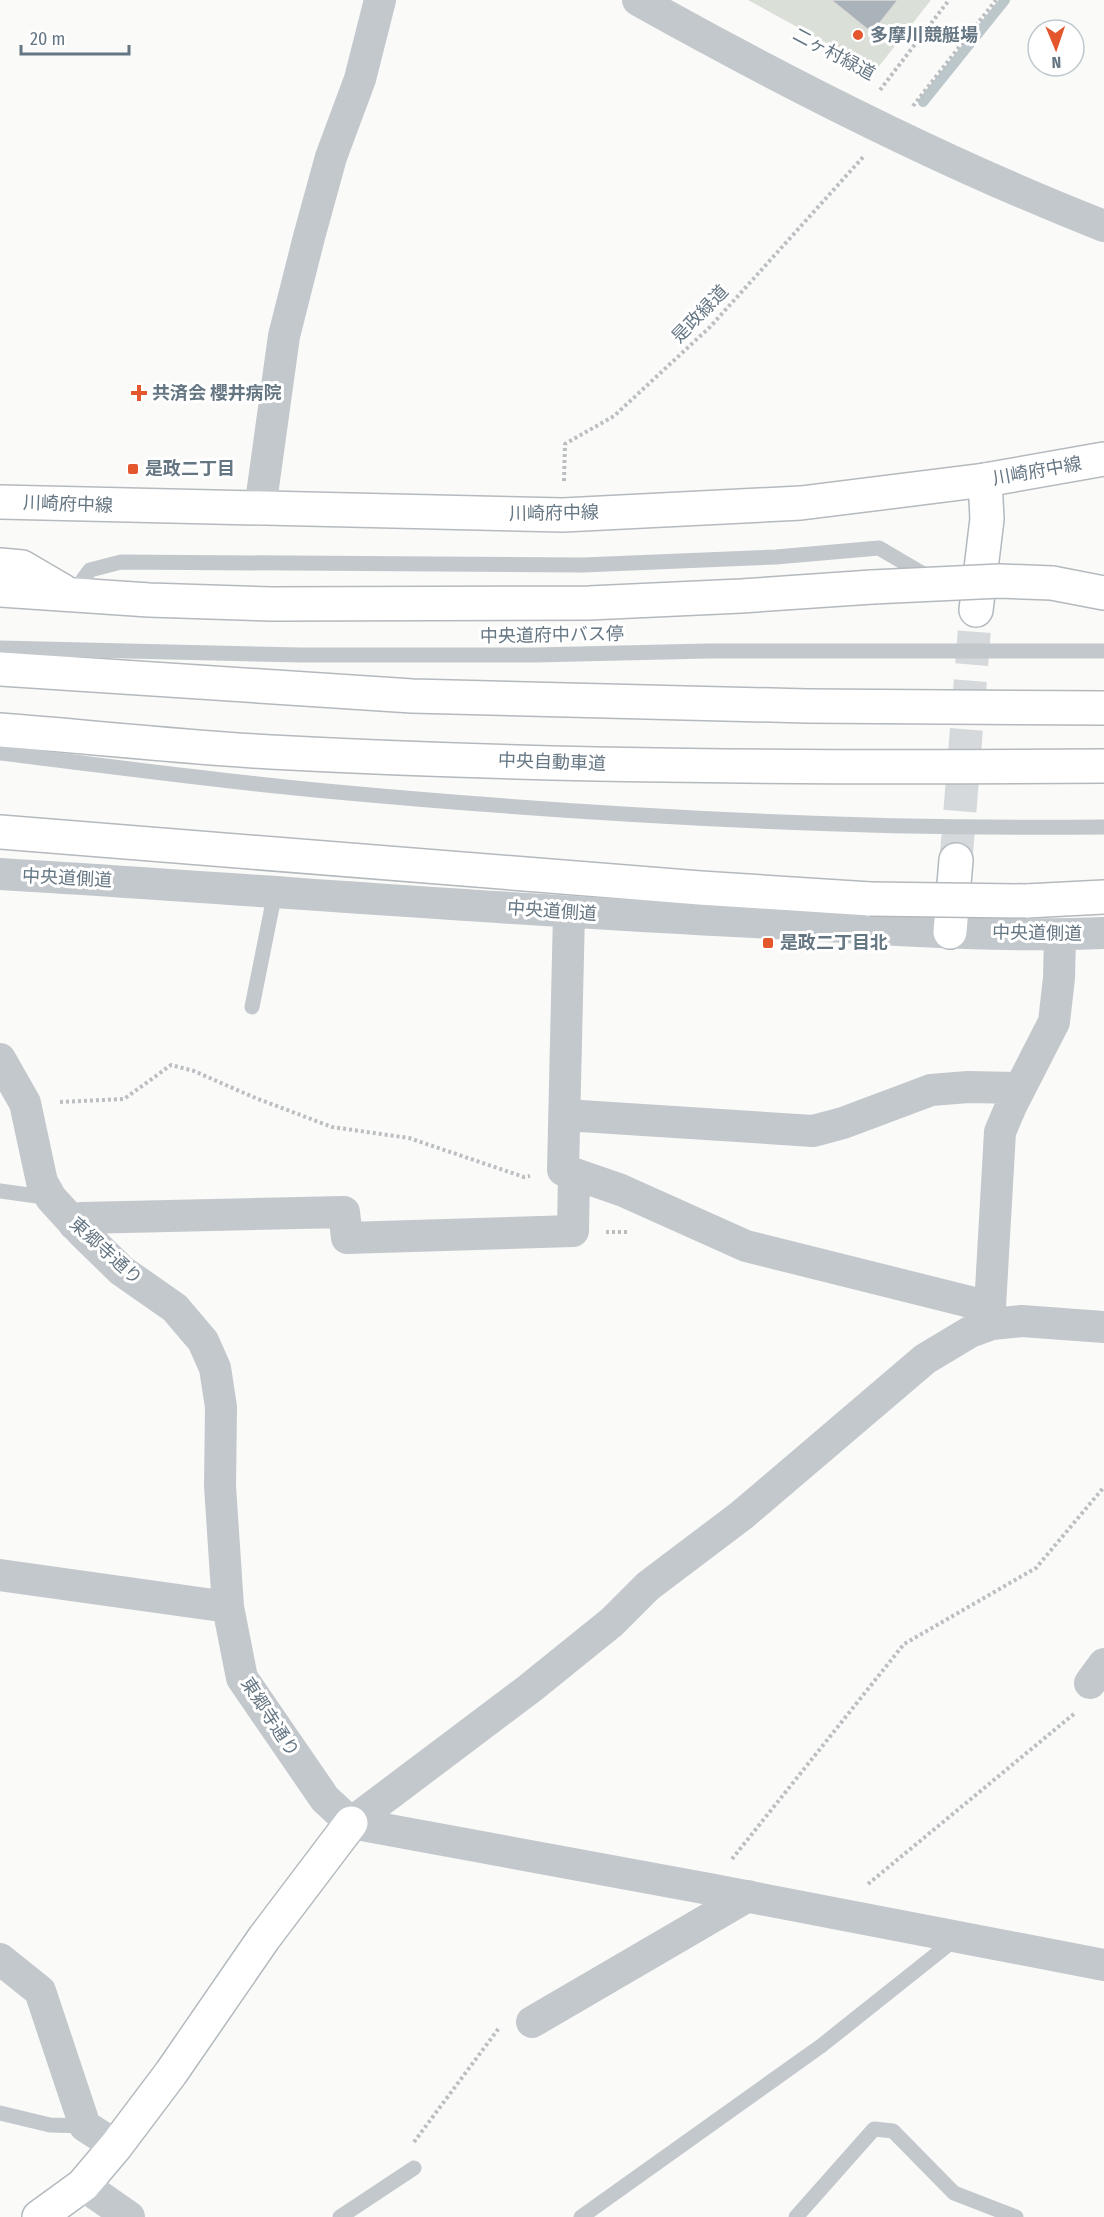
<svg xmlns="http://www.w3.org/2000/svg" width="1104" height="2217" font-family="'Fira Sans Condensed','Noto Sans JP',sans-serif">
  <rect width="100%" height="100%" fill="#fafaf8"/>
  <!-- green -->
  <path fill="#dadfd7" d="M 748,0 L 931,0 L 876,70 Z"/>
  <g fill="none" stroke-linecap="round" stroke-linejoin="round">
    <!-- stream -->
    <path stroke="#bbc7cb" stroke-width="10" d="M 923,102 L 1005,0"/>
  </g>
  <!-- building -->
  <path fill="#aab3b9" stroke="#dcdcda" stroke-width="1.5" d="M 831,0 L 898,0 L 872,33 Z"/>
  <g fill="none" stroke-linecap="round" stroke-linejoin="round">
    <!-- secondary-tunnel -->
    <path stroke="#d5d9db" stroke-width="33" stroke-dasharray="33 16" stroke-linecap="butt" d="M 956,860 L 976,610"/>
    <defs>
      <path id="secondary" d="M 976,610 L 987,519 L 985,480
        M 950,932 L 956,860
        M 39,2217 L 83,2185 L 116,2146 L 171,2073 L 264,1938 L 351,1823"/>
      <path id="primary" d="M 0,502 L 563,515 L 801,503 L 985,480 L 1104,459"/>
      <path id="highway" d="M 0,565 L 22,567 L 63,591
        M 1052,583 L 1104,593
        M 0,590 L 149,600 L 272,604 L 589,603 L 741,596 L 872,587
        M 0,669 L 412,696 L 807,706 L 1104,708
        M 0,730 C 90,737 181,747 271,752 C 548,767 826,768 1104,766
        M 0,832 L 700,888 L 870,899
        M 1026,901 L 1104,897"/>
    </defs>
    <!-- secondary casing -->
    <use href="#secondary" stroke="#b3babf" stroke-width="36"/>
    <!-- primary casing -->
    <use href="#primary" stroke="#b5babe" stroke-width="36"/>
    <!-- highway casing -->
    <use href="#highway" stroke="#b4b9bd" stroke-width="36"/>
    <!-- path -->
    <path stroke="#bbbfc2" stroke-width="4" stroke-dasharray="3 3" stroke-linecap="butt" d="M 880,90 L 949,0
      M 913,106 L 996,0
      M 564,481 L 565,444 L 614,416 L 710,327 L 864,156
      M 60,1102 L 124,1099 L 171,1065 L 194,1071 L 253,1097 L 332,1127 L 409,1138 L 524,1177 L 530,1176
      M 606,1232 L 628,1232
      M 732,1859 L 904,1644 L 1036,1568 L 1104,1487
      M 868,1884 L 1075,1713
      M 414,2142 L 499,2028"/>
    <!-- lane -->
    <path stroke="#c3c8cc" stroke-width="15" d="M 71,596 L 90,570 L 121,562 L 583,565 L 776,557 L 879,548 L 925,575 L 931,575
      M 0,648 L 301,655 L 535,655 L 708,651 L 1104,651
      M 0,753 C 109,766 217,781 326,791 C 585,815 844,830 1104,827
      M 252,1007 L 275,892
      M 0,1191 L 51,1198
      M 0,2113 L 50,2125 L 85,2126
      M 340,2217 L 414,2168
      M 581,2217 L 821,2046 L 958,1937
      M 796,2217 L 874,2129 L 893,2131 L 954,2193 L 1016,2217"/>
    <!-- street -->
    <path stroke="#c3c8cc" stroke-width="32" d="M 638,0 C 788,84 943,163 1104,226
      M 260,509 L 284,336 L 309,237 L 331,157 L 360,79 L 380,0
      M 0,874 C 251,889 503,910 754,922 C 870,928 988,938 1104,933
      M 569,913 L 563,1170 L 621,1190 L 746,1246 L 990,1307
      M 0,1059 L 25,1103 L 42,1182 L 51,1198 L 82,1232 L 122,1271 L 175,1308 L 203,1341 L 215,1368 L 221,1407 L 220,1486 L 228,1607 L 242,1678 L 325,1799 L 351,1823
      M 565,1115 L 813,1131 L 843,1123 L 931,1090 L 968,1087 L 1020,1088
      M 74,1224 L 81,1218 L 344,1212 L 347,1238 L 573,1231 L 574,1174
      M 992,1324 L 990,1307 L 1000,1132 L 1011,1106 L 1054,1022 L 1059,978 L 1060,935
      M 0,1575 L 228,1607
      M 1090,1683 L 1104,1664
      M 351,1823 L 529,1689 L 612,1622 L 648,1586 L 742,1515 L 925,1359 L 970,1332 L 992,1324 L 1022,1321 L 1104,1327
      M 351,1823 L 709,1889 L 1104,1965
      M 0,1959 L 40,1991 L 85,2126 L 116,2146
      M 532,2022 L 748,1896
      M 83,2185 L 129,2217"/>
    <!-- secondary -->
    <use href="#secondary" stroke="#fff" stroke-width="33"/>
    <!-- primary -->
    <use href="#primary" stroke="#fff" stroke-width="33"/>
    <!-- highway -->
    <use href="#highway" stroke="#fff" stroke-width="33"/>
    <defs>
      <path id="highway-bridge" d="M 872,587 L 1000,581 L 1052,583
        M 870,899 L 1026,901"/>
    </defs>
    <!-- highway-bridge casing -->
    <use href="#highway-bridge" stroke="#b4b9bd" stroke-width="36" stroke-linecap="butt"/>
    <!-- highway-bridge -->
    <use href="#highway-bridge" stroke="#fff" stroke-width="33"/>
  </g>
  <!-- markers -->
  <g fill="#e4572e" stroke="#fff" stroke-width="2">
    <circle cx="858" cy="35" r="6"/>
    <path d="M136 384h6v6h6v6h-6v6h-6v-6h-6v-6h6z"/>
    <rect x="127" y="463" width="12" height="12" rx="3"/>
    <rect x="762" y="937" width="12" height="12" rx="3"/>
  </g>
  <g text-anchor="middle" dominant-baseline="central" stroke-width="6" stroke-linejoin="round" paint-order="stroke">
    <!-- poi labels -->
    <g font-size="18" font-weight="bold" fill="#657683" stroke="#fff" text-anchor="start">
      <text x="870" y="35">多摩川競艇場</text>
      <text x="152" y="393">共済会 櫻井病院</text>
      <text x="145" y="469">是政二丁目</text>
      <text x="780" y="943">是政二丁目北</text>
    </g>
    <!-- street labels -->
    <g font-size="18" fill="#657683" stroke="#fff">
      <text transform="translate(834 54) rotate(28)">二ヶ村緑道</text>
      <text transform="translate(700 314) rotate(-46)">是政緑道</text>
      <text transform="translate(1037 471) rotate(-10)">川崎府中線</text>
      <text transform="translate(68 504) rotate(2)">川崎府中線</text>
      <text transform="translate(554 513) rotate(-1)">川崎府中線</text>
      <text transform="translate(552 635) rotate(-1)">中央道府中バス停</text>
      <text transform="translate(552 762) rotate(2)">中央自動車道</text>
      <text transform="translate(67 878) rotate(3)">中央道側道</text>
      <text transform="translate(552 911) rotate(4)">中央道側道</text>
      <text transform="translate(1037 933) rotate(1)">中央道側道</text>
      <text transform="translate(106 1251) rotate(42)">東郷寺通り</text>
      <text transform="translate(270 1717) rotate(57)">東郷寺通り</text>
    </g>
  </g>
  <!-- north arrow -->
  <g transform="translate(1056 48) rotate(178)"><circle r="28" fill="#ffffff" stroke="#c1c8cd" stroke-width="1.5"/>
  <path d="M0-4.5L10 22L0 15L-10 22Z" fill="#e4572e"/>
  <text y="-9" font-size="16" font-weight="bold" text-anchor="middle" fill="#657683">N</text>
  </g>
  <!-- scale -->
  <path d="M21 45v9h108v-9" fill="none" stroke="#657683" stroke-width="3"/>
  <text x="30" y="45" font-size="18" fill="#657683" stroke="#ffffff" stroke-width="4.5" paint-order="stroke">20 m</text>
</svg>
